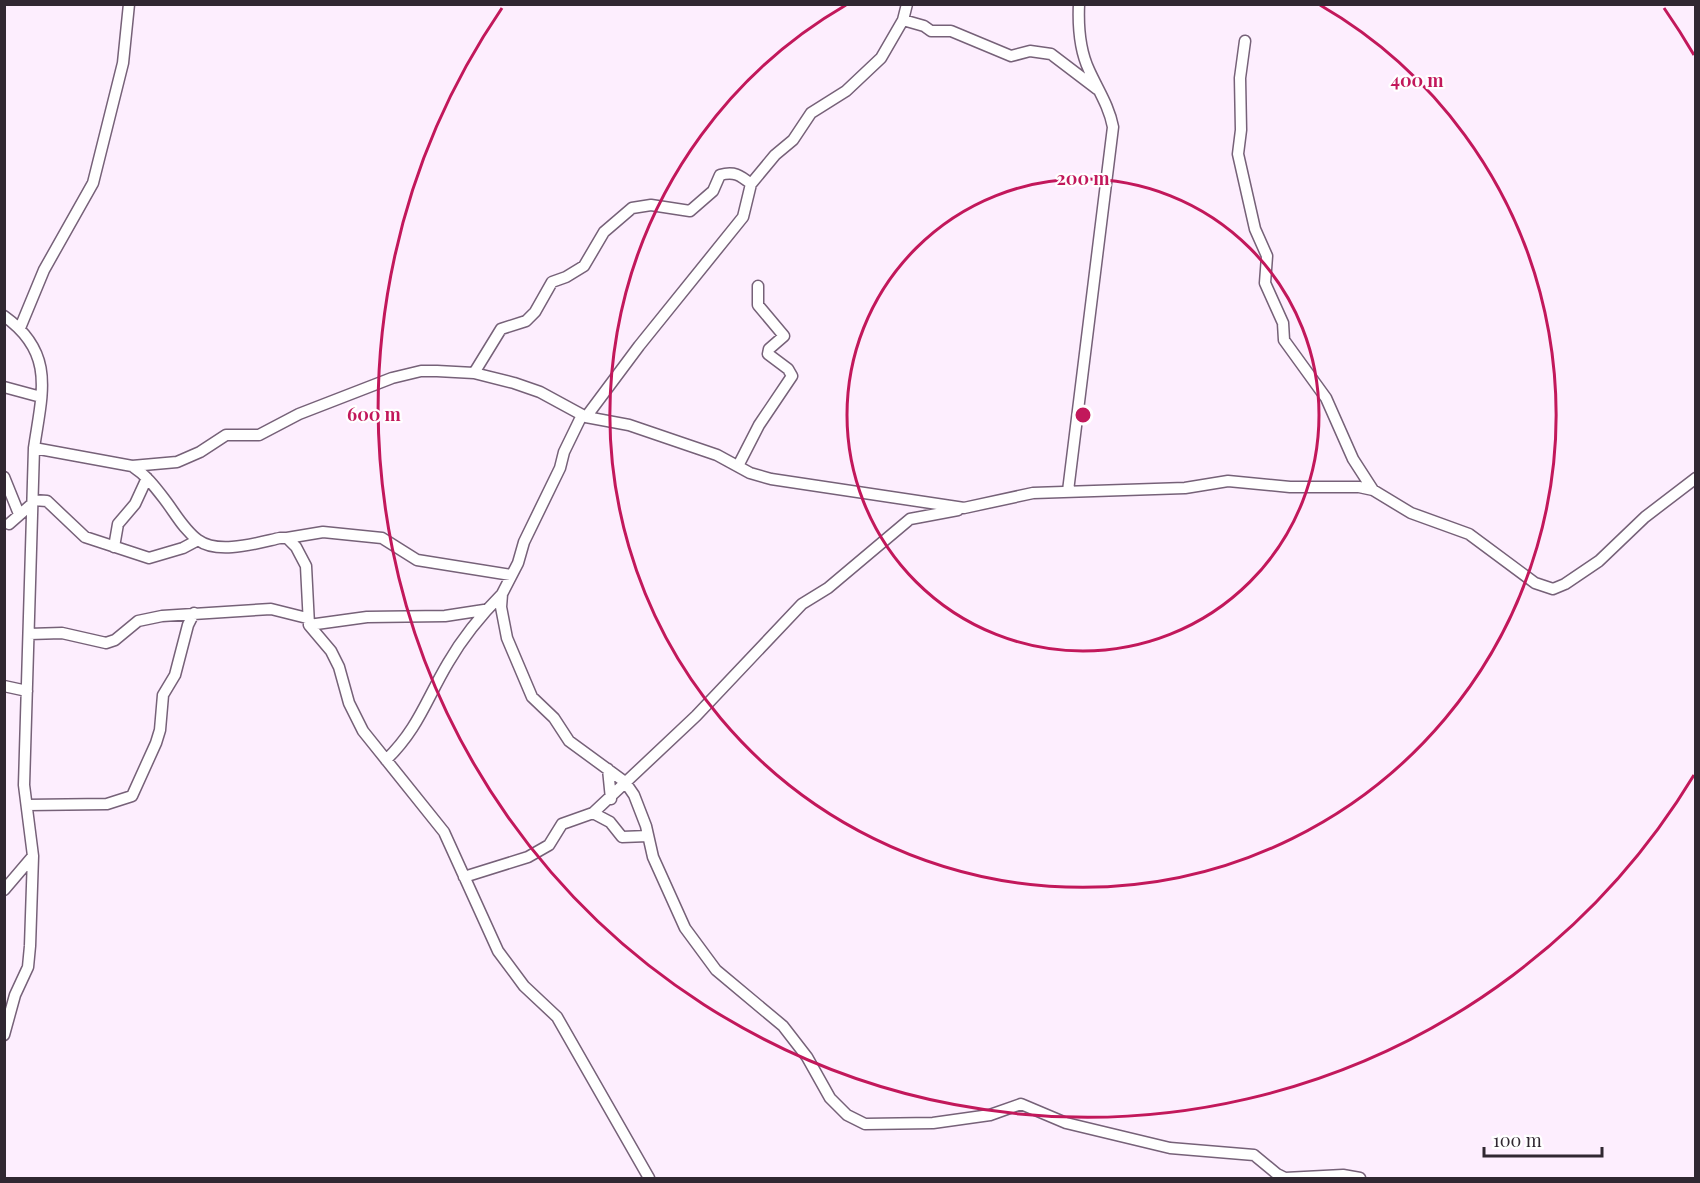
<svg xmlns="http://www.w3.org/2000/svg" width="1700" height="1183" font-family="'Playfair Display',serif">
  <rect width="100%" height="100%" fill="#fdeefe"/>
  <g fill="none" stroke-linecap="round" stroke-linejoin="round">
    <defs>
      <path id="minor" d="M 903,20 L 924,26 L 931,31 L 951,31 L 1011,56 L 1030,51 L 1051,54 L 1097,89
        M 1245,41 L 1240,78 L 1241,130 L 1238,154 L 1255,229 L 1267,256 L 1265,283 L 1283,323 L 1284,340 L 1326,398 L 1353,459 L 1373,490
        M 4,316 C 56,353 42,393 34,448 L 24,785 L 33,856 L 30,946 L 28,967 L 15,995 L 4,1035
        M 20,328 L 44,270 L 93,183 L 123,63 L 129,4
        M 474,373 L 501,329 L 526,321 L 535,312 L 552,282 L 566,277 L 584,266 L 604,232 L 632,208 L 651,205 L 690,211 L 713,191 L 720,175 C 734,171 740,175 751,184
        M 4,387 L 41,397
        M 582,415 L 564,452 L 560,468 L 524,542 L 518,563 L 502,594 L 501,607 L 507,638 L 532,697 L 554,718 L 569,741 L 625,782 L 634,795 L 646,826 L 653,857 L 685,928 L 716,970 L 783,1026 L 807,1057 L 830,1098 L 847,1115 L 865,1124 L 933,1123 L 990,1115 L 1021,1104 L 1066,1123 L 1170,1148 L 1254,1155 L 1277,1174 L 1285,1178 L 1343,1175 L 1360,1178
        M 586,417 L 639,346 L 743,217 L 751,184 L 775,155 L 793,140 L 811,113 L 846,91 L 881,58 L 903,20 L 907,4
        M 34,448 L 132,466 C 146,475 155,487 165,500 C 175,513 184,530 198,540 C 218,555 257,543 280,538 L 287,538 L 296,547 L 306,566 L 309,625 L 331,651 L 339,667 L 349,703 L 363,731 L 444,832 L 498,951 L 524,986 L 557,1017 L 649,1178
        M 132,466 L 177,462 L 200,452 L 226,435 L 259,435 L 299,414 L 392,378 L 421,371 L 437,371 L 474,373 L 514,383 L 540,392 L 586,417 L 629,425 L 717,455 L 750,473 L 771,479 L 964,508 L 1033,493 L 1185,488 L 1228,481 L 1290,487 L 1359,487 L 1373,490 L 1411,513 L 1469,534 L 1535,583 L 1553,589 L 1565,584 L 1599,561 L 1645,517 L 1696,478
        M 738,466 L 759,425 L 792,376 L 788,369 L 768,354 L 769,349 L 784,336 L 758,305 L 758,286
        M 4,477 L 19,514
        M 1068,491 L 1113,127 C 1109,106 1098,90 1089,70 C 1080,51 1078,26 1079,4
        M 33,500 L 47,501 L 85,537 L 149,558 L 183,548 L 198,540
        M 9,524 L 33,503
        M 287,538 L 323,532 L 382,538 L 417,560 L 511,575
        M 114,547 L 118,524 L 135,504 L 147,478
        M 309,625 L 367,617 L 445,616 L 484,610
        M 29,634 L 62,633 L 106,643 L 115,640 L 138,621 L 162,616 L 271,609 L 307,618
        M 4,686 L 27,691
        M 386,760 C 418,729 426,700 448,663 C 463,637 481,615 502,594
        M 608,769 L 611,799
        M 27,805 L 107,804 L 132,796 L 156,743 L 160,730 L 163,695 L 175,675 L 188,625 L 194,613
        M 593,813 L 610,822 L 622,837 L 648,836
        M 464,877 L 528,857 L 549,845 L 562,824 L 593,813 L 696,716 L 802,604 L 828,588 L 910,519 L 958,510
        M 4,890 L 33,856"/>
    </defs>
    <!-- minor casing -->
    <use href="#minor" stroke="#766178" stroke-width="13"/>
    <!-- minor -->
    <use href="#minor" stroke="#fff" stroke-width="10"/>
  </g>
  <!-- distance rings -->
  <g fill="none" stroke="#c2185b" stroke-width="3">
    <circle cx="1083" cy="415" r="236"/>
    <path d="M1320 5A473 473 0 1 1 846 5"/>
    <path d="M1694 775A709 709 0 1 1 502 8M1664 8A709 709 0 0 1 1694 55"/>
  </g>
  <circle cx="1083" cy="415" r="9" fill="#c2185b" stroke="#fff" stroke-width="3"/>
  <g font-size="18" text-anchor="middle" font-weight="bold" fill="#c2185b" stroke="#fff" stroke-width="4.5" stroke-linejoin="round" paint-order="stroke">
    <text x="1417" y="87">400 m</text>
    <text x="1083" y="185">200 m</text>
    <text x="374" y="421">600 m</text>
  </g>
  <!-- border -->
  <rect width="1700" height="1183" fill="none" stroke="#302731" stroke-width="12"/>
  <!-- scale -->
  <path d="M1484 1147v9h118v-9" fill="none" stroke="#302731" stroke-width="3"/>
  <text x="1493" y="1147" font-size="18" fill="#302731" stroke="#ffffff" stroke-width="4.5" paint-order="stroke">100 m</text>
</svg>
